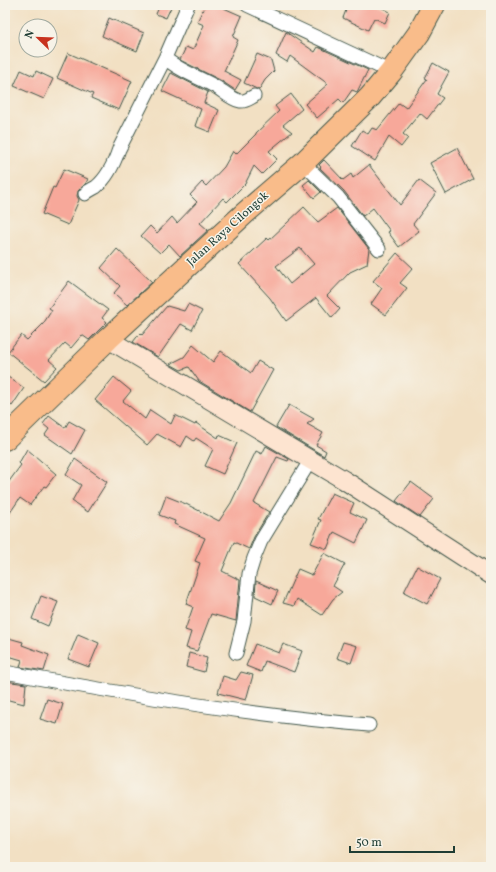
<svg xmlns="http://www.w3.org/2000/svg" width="496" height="872" font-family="Vollkorn,serif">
  <rect width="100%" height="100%" fill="#f7f3e8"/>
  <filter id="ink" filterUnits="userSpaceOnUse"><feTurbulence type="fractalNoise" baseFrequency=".025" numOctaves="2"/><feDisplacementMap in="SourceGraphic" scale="8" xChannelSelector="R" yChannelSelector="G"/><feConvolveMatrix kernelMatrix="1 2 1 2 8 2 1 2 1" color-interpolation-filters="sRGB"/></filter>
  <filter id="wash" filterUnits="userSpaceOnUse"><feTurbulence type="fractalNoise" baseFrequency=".012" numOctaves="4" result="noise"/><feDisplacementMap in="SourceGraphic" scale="16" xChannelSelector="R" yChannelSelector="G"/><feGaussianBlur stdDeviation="0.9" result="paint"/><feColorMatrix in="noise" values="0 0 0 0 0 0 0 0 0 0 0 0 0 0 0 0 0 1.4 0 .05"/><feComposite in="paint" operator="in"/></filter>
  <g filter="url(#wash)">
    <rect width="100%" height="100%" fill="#f2e0c3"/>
    <g id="blocks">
      <!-- building -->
      <path fill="#f7a89a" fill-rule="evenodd" d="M 160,5 L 172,5 L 166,18 L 156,14 Z
        M 205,5 L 217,5 L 242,16 L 233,37 L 238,40 L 224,71 L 241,80 L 235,90 L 220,80 L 180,60 L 186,47 L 193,50 L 204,25 L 197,22 Z
        M 348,5 L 377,5 L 390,12 L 385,23 L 374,18 L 368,30 L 343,18 Z
        M 109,18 L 144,33 L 137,51 L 102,36 Z
        M 286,32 L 315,52 L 318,47 L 368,70 L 357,92 L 352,90 L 343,103 L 339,99 L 317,118 L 305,104 L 328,84 L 290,56 L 287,62 L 276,55 Z
        M 68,53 L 132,81 L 119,110 L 91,98 L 93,94 L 57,78 Z
        M 257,54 L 271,60 L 274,71 L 265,80 L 259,90 L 244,83 Z
        M 433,63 L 449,72 L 437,94 L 443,98 L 427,119 L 420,113 L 403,134 L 408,138 L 401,147 L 389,137 L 375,161 L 352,146 L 362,130 L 368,134 L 372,128 L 377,130 L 399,103 L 406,108 L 427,79 L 425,78 Z
        M 21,70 L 34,76 L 36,71 L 53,79 L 44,99 L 14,86 Z
        M 171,73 L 208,92 L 204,103 L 219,110 L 210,132 L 195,126 L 201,109 L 162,91 Z
        M 291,94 L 302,109 L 283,125 L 292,132 L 269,151 L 277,159 L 262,174 L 254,166 L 245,184 L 227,202 L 223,198 L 200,223 L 208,230 L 180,256 L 169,244 L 160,253 L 141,236 L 150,226 L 157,233 L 172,217 L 177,223 L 197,202 L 190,195 L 202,182 L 206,186 L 224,167 L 233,151 L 236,154 L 256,134 L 256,133 L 279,111 L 275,106 Z
        M 457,148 L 473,179 L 446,194 L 430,163 Z
        M 324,160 L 343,180 L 351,174 L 353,178 L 369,165 L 400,205 L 419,180 L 436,193 L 413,224 L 419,231 L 399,247 L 388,232 L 390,231 L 373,208 L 363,216 L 344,191 L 320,168 L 321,167 L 319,165 Z
        M 64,169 L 88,179 L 86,183 L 78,191 L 77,196 L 79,200 L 68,225 L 42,214 L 53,187 L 55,188 Z
        M 309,180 L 321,192 L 314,198 L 303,185 Z
        M 304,207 L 318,222 L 337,208 L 369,249 L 367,264 L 350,272 L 327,296 L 340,309 L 332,318 L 316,298 L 286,321 L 270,298 L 239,264 L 267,238 L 269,240 ZM 300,248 L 314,264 L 290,284 L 276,266 Z
        M 117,249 L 152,282 L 127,305 L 114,293 L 120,286 L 101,268 Z
        M 397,253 L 413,268 L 400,283 L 407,288 L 386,315 L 371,304 L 382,288 L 373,281 Z
        M 69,281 L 108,310 L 102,318 L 107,322 L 89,340 L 82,335 L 71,348 L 65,343 L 49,360 L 57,367 L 44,381 L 8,352 L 21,335 L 27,340 L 43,324 L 52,310 L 49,308 Z
        M 188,304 L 202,311 L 192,330 L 181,324 L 158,357 L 133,342 L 140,333 L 142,335 L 167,306 L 184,311 Z
        M 193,345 L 213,362 L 221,351 L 251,373 L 258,361 L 273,370 L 250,412 L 199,381 L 189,367 L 181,370 L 170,364 L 184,357 Z
        M 5,375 L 24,388 L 12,406 L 5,401 Z
        M 114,377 L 131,391 L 123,401 L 145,419 L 150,410 L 171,424 L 175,415 L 195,425 L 196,423 L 218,438 L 219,435 L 237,443 L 223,474 L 205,466 L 213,449 L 196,438 L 194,441 L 187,436 L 181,447 L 157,434 L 147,445 L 95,400 Z
        M 289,405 L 314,419 L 307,424 L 323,433 L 316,445 L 326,451 L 324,456 L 276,427 Z
        M 49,416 L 65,428 L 69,421 L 85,430 L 72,454 L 45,435 L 49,429 L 43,424 Z
        M 266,446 L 289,459 L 288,461 L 277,457 L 254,503 L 269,512 L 254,537 L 249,549 L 234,542 L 222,571 L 240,580 L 236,621 L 211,614 L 197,651 L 186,648 L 191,632 L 185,630 L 193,607 L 186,604 L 200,563 L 195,561 L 205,538 L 174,524 L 175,521 L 159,515 L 166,496 L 186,504 L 219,521 L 231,503 L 256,451 L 262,454 Z
        M 27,449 L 56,474 L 46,487 L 44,486 L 30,505 L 20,498 L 5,520 L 5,487 L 21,465 L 19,463 Z
        M 75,459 L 107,482 L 88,512 L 72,501 L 81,485 L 66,475 Z
        M 411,482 L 434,499 L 420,517 L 396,501 Z
        M 332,493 L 354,503 L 350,512 L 367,520 L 356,543 L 334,532 L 327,549 L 311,543 L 321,520 L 318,519 Z
        M 324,553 L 345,564 L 333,586 L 342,592 L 333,599 L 322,615 L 297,599 L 294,606 L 283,603 L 298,569 L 312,575 Z
        M 417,566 L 440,579 L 427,604 L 404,592 Z
        M 256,581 L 278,591 L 272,604 L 255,596 Z
        M 41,596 L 58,602 L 48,626 L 32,619 Z
        M 78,634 L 99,643 L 89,667 L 68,659 Z
        M 5,637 L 23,642 L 22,645 L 49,655 L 44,671 L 20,667 L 22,660 L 5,655 Z
        M 343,642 L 357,646 L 351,663 L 337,658 Z
        M 255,644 L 279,653 L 283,644 L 302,651 L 294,672 L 265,661 L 261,672 L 246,666 Z
        M 189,653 L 207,658 L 204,672 L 186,667 Z
        M 241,672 L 253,675 L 246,700 L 218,693 L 223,676 L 236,680 Z
        M 5,681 L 26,684 L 24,704 L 5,699 Z
        M 47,699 L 63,704 L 57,724 L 40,719 Z"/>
    </g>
  </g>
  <g filter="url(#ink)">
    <use href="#blocks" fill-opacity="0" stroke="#3f5549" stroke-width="1"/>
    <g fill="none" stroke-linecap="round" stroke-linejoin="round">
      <defs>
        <path id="street" d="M 188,5 L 165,58 C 179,71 199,77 216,87 C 223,91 231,99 240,101 C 245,102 250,98 254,96
          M 247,5 L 391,72
          M 303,163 L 338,197 L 379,249
          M 85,194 C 88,191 92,189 96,187 C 108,177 114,164 119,149 L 165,58
          M 236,653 L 244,621 L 249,574 L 254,558 L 261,541 L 310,461
          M 5,672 C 126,695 247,715 369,725"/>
        <path id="secondary" d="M 108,339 L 344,480 L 491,575"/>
        <path id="highway" d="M 5,439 L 108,339 L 245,213 L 303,163 L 370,97 L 391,72 L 419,33 L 434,5"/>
      </defs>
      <!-- street casing -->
      <use href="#street" stroke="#3f5549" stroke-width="15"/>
      <!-- secondary casing -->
      <use href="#secondary" stroke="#3f5549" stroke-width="20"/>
      <!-- highway casing -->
      <use href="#highway" stroke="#3f5549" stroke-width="24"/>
      <!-- street -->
      <use href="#street" stroke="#fff" stroke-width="13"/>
      <!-- secondary -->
      <use href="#secondary" stroke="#fde4d0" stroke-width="18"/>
      <!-- highway -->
      <use href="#highway" stroke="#f9bc8a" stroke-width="22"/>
    </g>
  </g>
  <g text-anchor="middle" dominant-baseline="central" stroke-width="3" stroke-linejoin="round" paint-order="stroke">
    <!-- street labels -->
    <g font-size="12" fill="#1f3d34" stroke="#f7f3e8">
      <text transform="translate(228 229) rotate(-42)">Jalan Raya Cilongok</text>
    </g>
  </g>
  <!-- margin -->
  <rect width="496" height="872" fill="none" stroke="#f7f3e8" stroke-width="20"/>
  <!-- north arrow -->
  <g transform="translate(38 38) rotate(293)"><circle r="19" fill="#f7f3e8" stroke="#a1aaa0"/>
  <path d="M0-3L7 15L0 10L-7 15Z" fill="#c8321e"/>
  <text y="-6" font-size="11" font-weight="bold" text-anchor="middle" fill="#1f3d34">N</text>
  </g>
  <!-- scale -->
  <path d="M350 846v6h104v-6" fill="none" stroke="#1f3d34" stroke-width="2"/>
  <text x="356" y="846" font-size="12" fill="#1f3d34" stroke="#f7f3e8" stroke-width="3" paint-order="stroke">50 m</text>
</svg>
